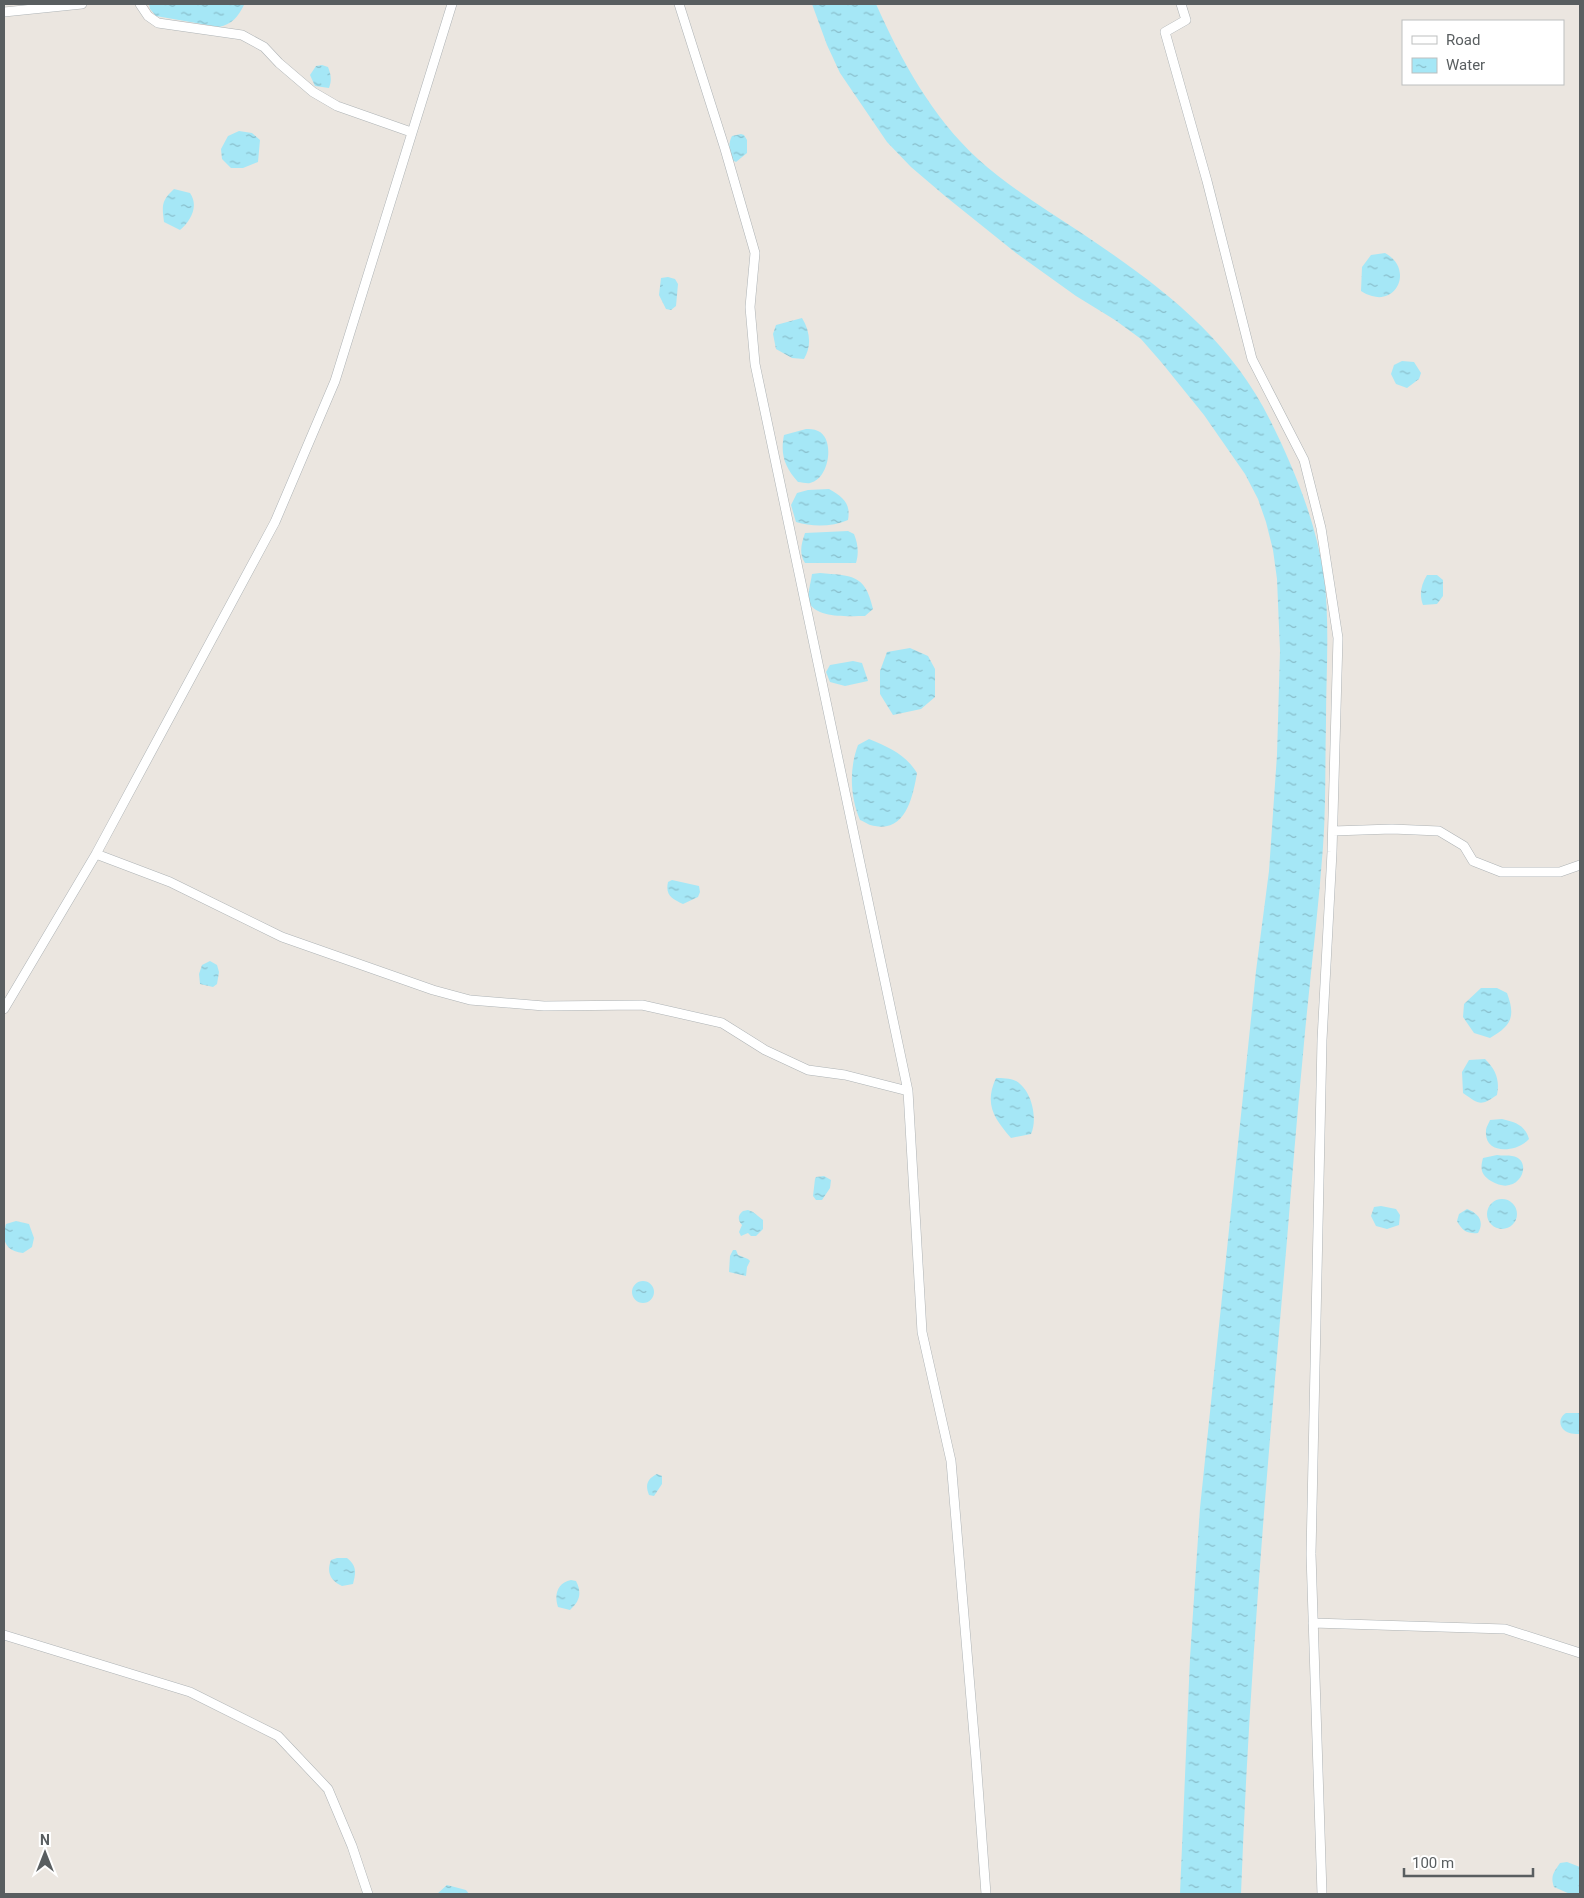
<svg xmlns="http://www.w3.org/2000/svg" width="1584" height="1898" font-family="Roboto,sans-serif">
  <defs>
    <pattern id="water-ripples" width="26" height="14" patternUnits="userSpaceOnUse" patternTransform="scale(1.25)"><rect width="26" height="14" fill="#a5e7f6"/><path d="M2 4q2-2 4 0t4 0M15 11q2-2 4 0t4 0" fill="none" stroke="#89becb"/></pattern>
  </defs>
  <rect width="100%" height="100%" fill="#ebe6e0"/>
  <!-- water -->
  <path fill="url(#water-ripples)" d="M 149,4 L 244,4 L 244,5 C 238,17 232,24 219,27 L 156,16 L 150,9 Z
    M 812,4 L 876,4 C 901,60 932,117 978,159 C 1009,187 1045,209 1080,232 C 1156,283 1228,335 1270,420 C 1294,468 1316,522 1324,576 C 1330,624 1326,674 1326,722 C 1325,764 1326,805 1323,847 C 1318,916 1309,985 1303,1054 C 1297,1116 1292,1178 1287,1240 C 1268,1458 1249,1676 1241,1894 L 1180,1894 L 1190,1658 L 1200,1508 L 1256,971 L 1269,871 L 1277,755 L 1280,651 L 1277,579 L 1273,550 L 1266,522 L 1258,499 L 1245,474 L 1204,415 L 1162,363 L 1141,339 L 1115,320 L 1076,296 L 1016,253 L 945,196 L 911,167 L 887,142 L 840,73 L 827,45 Z
    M 322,65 L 328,67 C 331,75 332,80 329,88 L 315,86 L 310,75 L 316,66 Z
    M 239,131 L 252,133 L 260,140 L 258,162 L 243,168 L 231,168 L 222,159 L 221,149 L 228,136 Z
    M 741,134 L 744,135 L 747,140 L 747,153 L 736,162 L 732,160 C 729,153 728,143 732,136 Z
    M 174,189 L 190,193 C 199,206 191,221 180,230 L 164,222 C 162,206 161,201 174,189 Z
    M 1385,253 C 1413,268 1398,304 1372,296 C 1368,295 1364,293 1361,291 L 1362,267 L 1371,255 Z
    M 668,277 L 675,279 L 678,284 L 676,306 L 671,310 L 666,309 L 659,295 L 661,278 Z
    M 802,318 C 810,331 812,346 804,359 L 792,358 L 776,349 L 773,334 L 776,325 Z
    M 1402,361 L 1414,362 L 1421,373 L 1419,379 L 1407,388 L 1396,384 L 1391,374 L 1394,365 Z
    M 806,429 C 809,429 814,429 818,431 C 835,438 830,479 810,483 C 807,484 802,482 798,482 C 785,467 780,455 784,435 Z
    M 829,489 C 843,497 851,503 848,520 C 832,527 812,527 796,522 L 791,505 L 797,493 L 808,490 Z
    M 848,531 L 854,534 C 858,544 859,553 856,563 L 805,563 C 799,553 801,545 805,533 Z
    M 820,573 C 851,576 865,573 873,609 L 865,616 C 850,616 816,619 809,602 C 807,595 811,582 812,574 Z
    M 1427,575 L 1437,575 L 1443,580 L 1443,596 L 1437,604 L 1423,605 C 1419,594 1421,585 1427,575 Z
    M 910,648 L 928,656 L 935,669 L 935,697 L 921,709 L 893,715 L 880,694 L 880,671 L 887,652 Z
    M 853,661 L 862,663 L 868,681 L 845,686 L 830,682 L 826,672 L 830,665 Z
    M 869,739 C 889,747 906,755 917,773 C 913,796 906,832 875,826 C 870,826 865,822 860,820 C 850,796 849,769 858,745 Z
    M 672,880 L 699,886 L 700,892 L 698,897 L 683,904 C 672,899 665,895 668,882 Z
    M 210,961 L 217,965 L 219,972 L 217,984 L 213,987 L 200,984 L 199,974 L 202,965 Z
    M 1481,988 L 1497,988 L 1507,993 C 1516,1017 1511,1026 1490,1038 L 1474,1033 L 1463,1017 L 1464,1004 Z
    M 1485,1059 C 1496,1070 1500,1080 1497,1095 C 1480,1107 1479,1104 1463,1093 L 1462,1072 L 1469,1060 Z
    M 996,1078 C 1002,1078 1010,1078 1016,1081 C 1032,1090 1038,1119 1031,1134 L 1011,1138 C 994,1118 984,1104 996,1078 Z
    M 1502,1119 C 1515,1122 1525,1125 1529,1139 C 1518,1152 1484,1156 1486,1131 C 1486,1127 1489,1123 1490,1120 Z
    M 1497,1155 C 1502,1156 1508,1155 1512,1156 C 1535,1159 1520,1199 1491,1181 C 1481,1175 1480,1169 1483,1158 Z
    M 824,1176 L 831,1180 L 830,1188 L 822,1200 L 816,1200 L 813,1196 L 815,1179 L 816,1177 Z
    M1487 1214a15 15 0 1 1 30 0a15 15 0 1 1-30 0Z
    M 1381,1206 L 1396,1209 L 1400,1215 L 1399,1225 L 1387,1229 L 1376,1226 L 1371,1216 L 1374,1207 Z
    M 1467,1209 C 1478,1213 1485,1221 1478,1233 C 1468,1234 1462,1231 1457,1221 L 1459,1214 Z
    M 748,1210 L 753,1212 L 763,1220 L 763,1229 L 756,1236 L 751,1236 L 748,1233 L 741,1236 L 739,1232 L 742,1225 C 738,1220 737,1216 743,1211 Z
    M 16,1221 L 29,1224 L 34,1238 L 32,1247 L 23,1253 C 6,1251 1,1241 6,1224 Z
    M 733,1250 L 736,1250 L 738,1255 L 748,1259 L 750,1261 L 747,1267 L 746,1276 L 729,1272 L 730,1256 Z
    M632 1292a11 11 0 1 1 22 0a11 11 0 1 1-22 0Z
    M 1566,1413 L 1580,1413 L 1580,1434 C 1575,1434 1568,1434 1564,1430 C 1558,1425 1560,1416 1566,1413 Z
    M 657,1474 L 662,1476 L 662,1484 L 654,1496 L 649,1495 C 645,1485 647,1479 657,1474 Z
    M 337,1558 L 347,1558 C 357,1566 356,1572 353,1584 L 342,1586 C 331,1581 326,1573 331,1560 Z
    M 571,1580 L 576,1581 C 582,1593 580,1601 570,1610 L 558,1607 C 554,1595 557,1583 571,1580 Z
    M 1567,1862 L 1580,1867 L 1580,1894 L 1570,1894 L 1554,1887 C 1550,1876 1554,1872 1560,1863 Z
    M 447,1885 L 466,1890 L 469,1894 L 437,1894 Z"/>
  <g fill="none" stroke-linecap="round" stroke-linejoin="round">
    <defs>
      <path id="street" d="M 140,4 L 148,16 L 158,23 L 242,35 L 264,47 L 279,63 L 313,92 L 337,106 L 411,132
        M 679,4 L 725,149 L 755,253 L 750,307 L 755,364 L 908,1091 L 922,1332 L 951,1461 L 976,1759 L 986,1894
        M 1181,4 L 1186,20 L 1165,32 L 1207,181 L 1252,359 L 1304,460 L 1321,528 L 1338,638 L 1332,852 L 1322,1040 L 1311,1554 L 1322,1894
        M 4,12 L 82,4
        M 1333,831 L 1392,829 L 1439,831 L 1464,846 L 1473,861 L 1501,872 L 1560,872 L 1580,865
        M 96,854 L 170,882 L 282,937 L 433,990 L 470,1000 L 544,1006 L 642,1005 L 722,1023 L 765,1050 L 808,1070 L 845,1075 L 908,1091
        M 4,1009 L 96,854 L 275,522 L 335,381 L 452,4
        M 1313,1623 L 1505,1629 L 1580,1653
        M 4,1635 L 190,1692 L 278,1736 L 328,1789 L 352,1846 L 368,1894"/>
    </defs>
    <!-- street casing -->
    <use href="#street" stroke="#aeb3b5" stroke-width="10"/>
    <!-- street -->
    <use href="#street" stroke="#fff" stroke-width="9"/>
  </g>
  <!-- border -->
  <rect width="1584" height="1898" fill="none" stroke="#595e60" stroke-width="10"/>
  <!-- legend -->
  <rect x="1402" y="20" width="162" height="65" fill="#ffffff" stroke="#bdbfbf"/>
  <rect x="1412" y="36" width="25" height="8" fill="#ffffff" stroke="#bdbfbf"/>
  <text x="1446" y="45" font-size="15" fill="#595e60">Road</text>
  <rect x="1412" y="58" width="25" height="15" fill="url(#water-ripples)" stroke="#bdbfbf"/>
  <text x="1446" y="70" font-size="15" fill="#595e60">Water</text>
  <!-- north arrow -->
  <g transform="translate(45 1853)" stroke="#ffffff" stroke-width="4" paint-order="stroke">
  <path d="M0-4L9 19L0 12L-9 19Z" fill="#595e60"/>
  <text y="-8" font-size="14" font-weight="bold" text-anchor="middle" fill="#595e60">N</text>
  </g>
  <!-- scale -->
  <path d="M1404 1868v8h129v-8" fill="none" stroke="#595e60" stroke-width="2.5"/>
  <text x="1412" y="1868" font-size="15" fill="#595e60" stroke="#ffffff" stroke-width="4" paint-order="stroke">100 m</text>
</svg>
